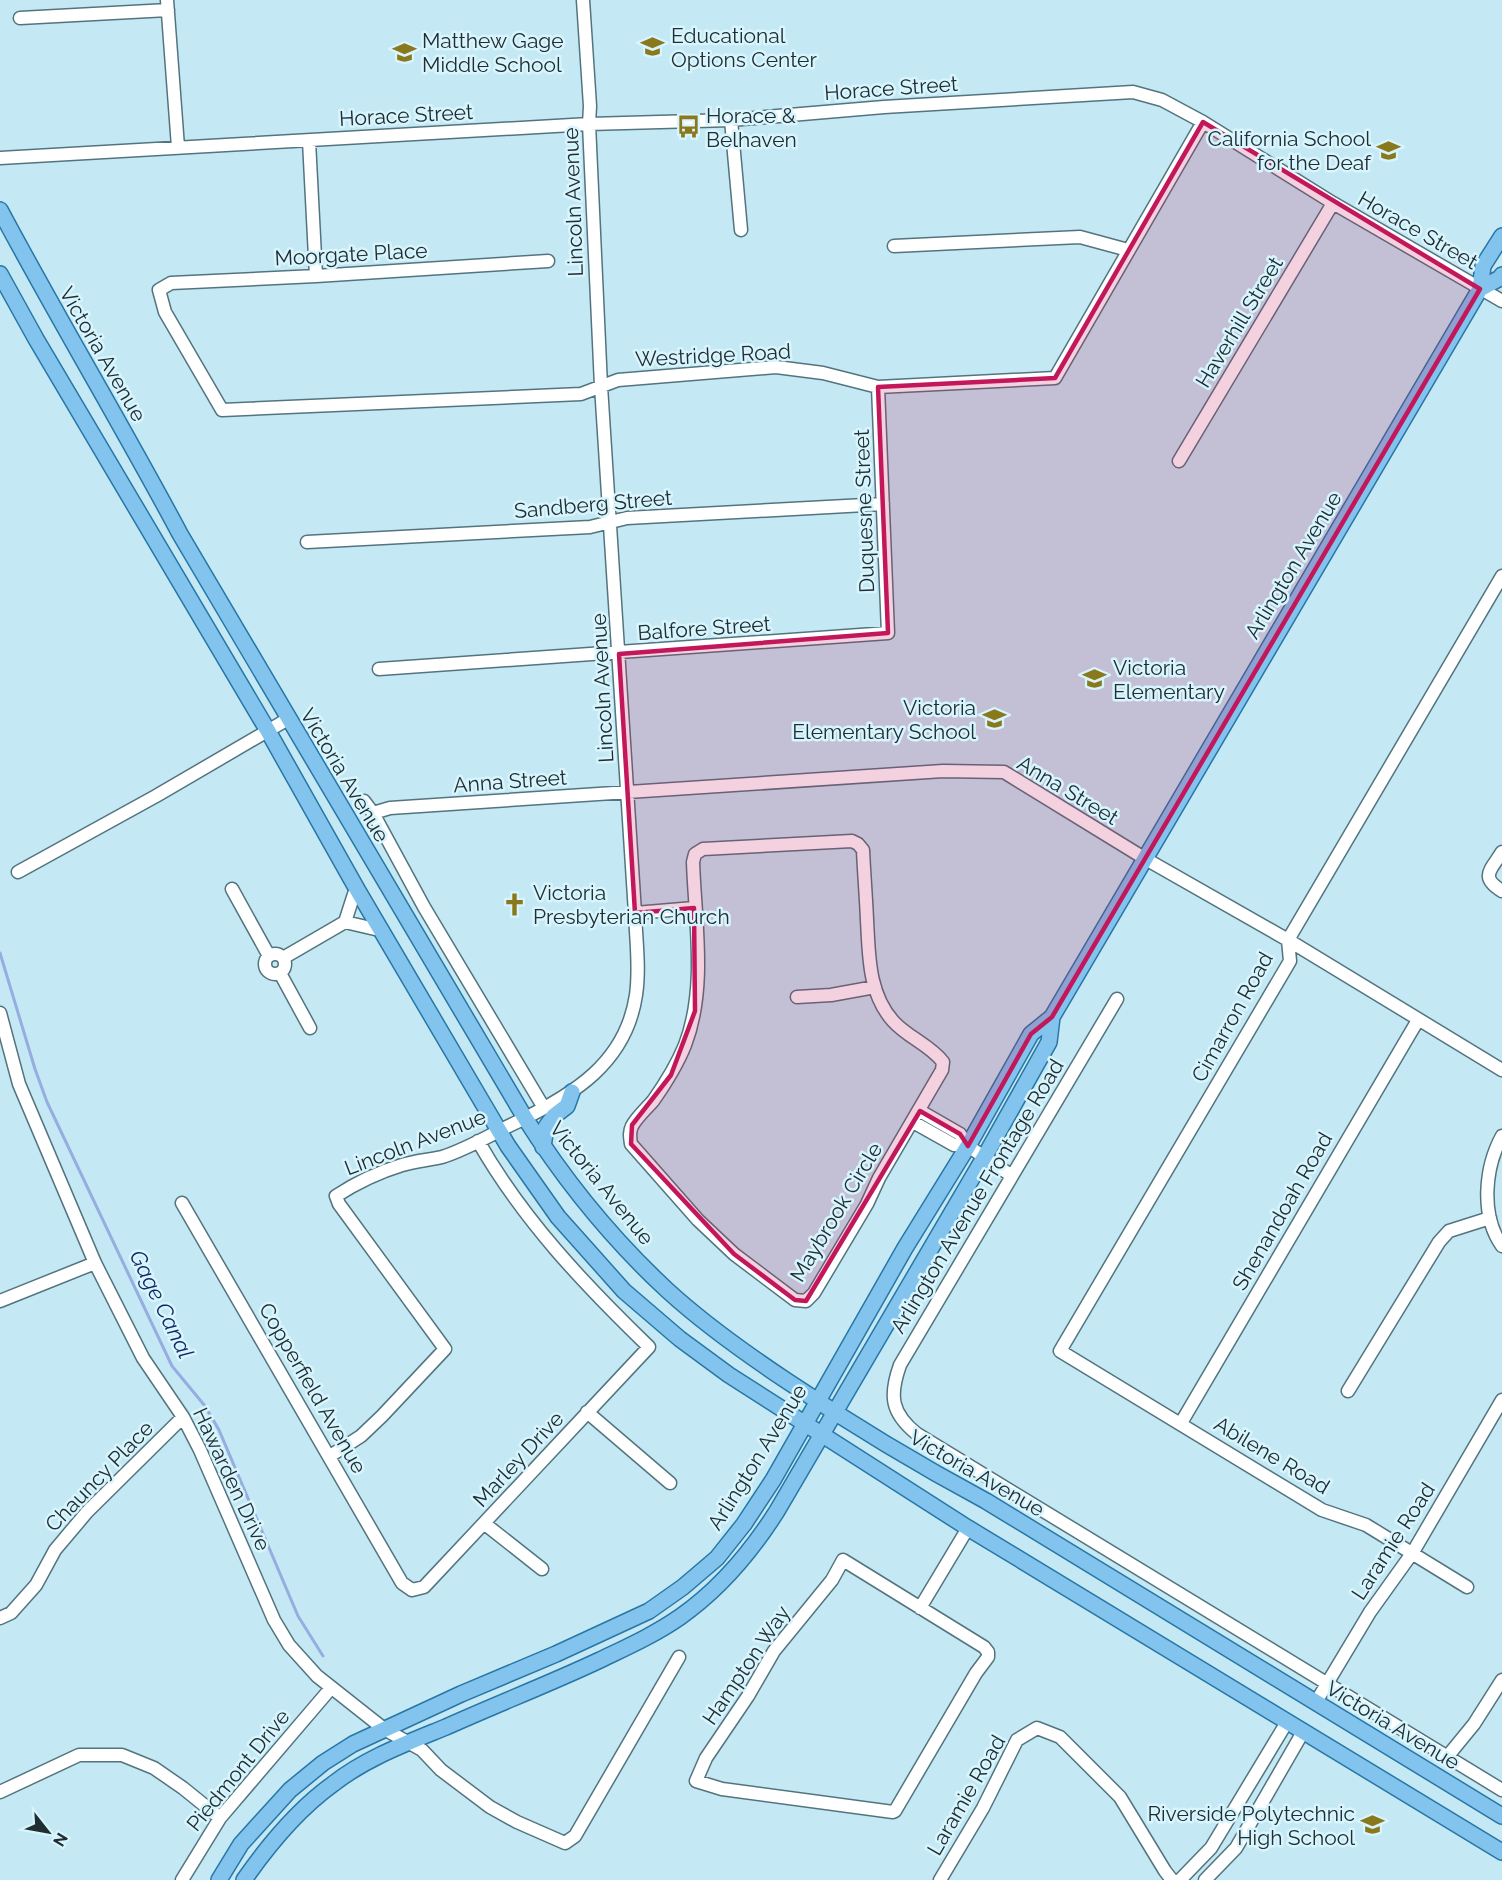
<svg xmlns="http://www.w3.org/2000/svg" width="1502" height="1880" font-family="Raleway,sans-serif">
  <rect width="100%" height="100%" fill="#c4e9f4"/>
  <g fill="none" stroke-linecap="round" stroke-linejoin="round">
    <!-- stream -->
    <path stroke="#96ade0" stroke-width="3" d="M 0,953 L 35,1069 L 47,1102 L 172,1366 L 205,1406 L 219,1430 L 298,1616 L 323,1656"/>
    <defs>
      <path id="minor" d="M 167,0 L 178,147
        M 20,18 L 168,10
        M 731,120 L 741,230
        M 309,141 L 316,276
        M 0,158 L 589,124 L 731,120 L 884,107 L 1133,92 L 1162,100 L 1203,122 L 1333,203 L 1502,301
        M 894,246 L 1080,237 L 1128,250
        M 548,261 L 316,276 L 171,283 L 159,290 L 165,312 L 222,410 L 581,394 L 618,380 L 776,367 L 823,373 L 878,387 L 1055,378 L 1203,122
        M 1179,461 L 1333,203
        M 307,542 L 590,527 L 627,518 L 883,504
        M 379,669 L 888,633 L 878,387
        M 364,801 L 373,813 L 424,907 L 544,1108
        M 373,813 L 390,808 L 943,771 L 1004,772 L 1144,858 L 1288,940 L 1502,1070
        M 852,841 L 858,844 L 863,850 C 864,873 866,896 867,920 C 869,954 868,993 893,1021 C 907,1037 930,1045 943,1062 L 942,1070 L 879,1178 L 867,1204 L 814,1293 L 806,1301 L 795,1300 L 734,1254 L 698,1220 L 631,1144 C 630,1137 629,1132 632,1126 C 637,1117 646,1109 653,1101 C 665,1084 677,1065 685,1045 C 707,988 695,921 693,862 L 695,854 L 703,849 Z
        M 1502,852 C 1491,870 1479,877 1502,891
        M 18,872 L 156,796 L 288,719
        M 232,889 L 269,956
        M 635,913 L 694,908
        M 345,922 L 375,929 L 380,928
        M265 964a10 10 0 1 1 20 0a10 10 0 1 1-20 0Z
        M 283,958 L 345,922 L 354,894 L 358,891
        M 280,973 L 310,1028
        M 797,997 L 831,995 L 875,987
        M 1117,999 L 900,1365 C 889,1396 891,1413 917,1434 L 1502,1790
        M 0,1013 L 19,1084 L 95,1263 L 143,1358 L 183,1417 L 200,1450 L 274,1620 L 289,1645 L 317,1676 L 384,1729 L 422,1750 L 441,1770 L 490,1807 L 517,1822 L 565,1843 L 575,1836 L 679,1657
        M 920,1111 L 960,1134 L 968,1146 L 1012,1176
        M 913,1122 L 954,1145 L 968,1146
        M 1502,1136 C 1485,1167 1480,1215 1502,1246
        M 182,1203 L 402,1583 L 412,1590 L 424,1587 L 649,1347 C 584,1284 523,1220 478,1141
        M 0,1301 L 95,1263
        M 1348,1391 L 1439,1242 L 1449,1231 L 1490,1218
        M 587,1412 L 670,1483
        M 1181,1423 L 1418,1020
        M 330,1456 L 361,1436 L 382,1416 L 445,1349 L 339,1204 L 336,1196 C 356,1183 379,1172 402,1165 C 415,1161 429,1160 442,1157 C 468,1149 493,1133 517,1122 C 573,1095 626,1063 636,995 C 640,968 636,940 635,913 L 601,386 L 589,124 L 590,106 L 583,0
        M 485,1524 L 542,1569
        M 843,1560 L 984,1647 L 988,1652 L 988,1657 L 976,1673 L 895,1811 L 893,1812 L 722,1789 L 696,1781 L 706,1758 L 748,1696 L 774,1651 L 832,1580 Z
        M 1467,1587 L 1366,1525 L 1322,1510 L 1060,1351 L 1290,961 L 1288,940 L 1502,576
        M 920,1608 L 968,1528
        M 0,1618 L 11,1613 L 36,1585 L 55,1550 L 87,1512 L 183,1417
        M 1316,1702 L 1370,1612 L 1413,1552 L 1502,1400
        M 1447,1757 L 1474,1724 L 1502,1680
        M 0,1792 L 79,1755 L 122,1755 L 154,1768 L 183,1788 L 220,1818
        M 182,1880 L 220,1818 L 331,1688
        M 940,1880 L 983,1808 L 1017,1740 L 1037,1728 L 1060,1737 L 1120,1797 L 1165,1871 L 1172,1880
        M 1180,1880 L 1211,1848 L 1287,1722
        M 1205,1880 L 1236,1848 L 1303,1732"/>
      <path id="major" d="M 0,210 C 58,319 122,425 180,534 L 525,1118 C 565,1181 612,1239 667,1290 C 704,1324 745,1353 787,1381 C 851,1424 917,1464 986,1501 L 1502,1816
        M 0,274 L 36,339 L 268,731 L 358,891 L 508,1146 L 558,1217 L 624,1291 L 680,1339 L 729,1375 L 968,1528 L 1502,1852
        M 1480,289 L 1500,278 L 1502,275
        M 543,1147 L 546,1127 L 554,1116 L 567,1106 L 572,1092
        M 219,1880 L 241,1844 L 290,1790 L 323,1763 L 353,1744 L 461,1694 L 556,1654 L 649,1611 L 683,1587 L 717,1558 L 744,1524 L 773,1480 L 905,1248 L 968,1146 L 1031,1034 L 1052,1017 L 1480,289 L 1483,266 L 1502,236
        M 244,1880 C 269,1844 297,1810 333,1784 C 366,1758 407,1743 446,1727 C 497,1704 549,1684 600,1660 C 627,1647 654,1635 680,1617 C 720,1589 751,1552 777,1511 L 985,1156 L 1049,1042 L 1052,1017"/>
    </defs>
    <!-- minor casing -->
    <use href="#minor" stroke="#53747e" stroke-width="15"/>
    <!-- major casing -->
    <use href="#major" stroke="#2976a5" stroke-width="18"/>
    <!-- minor -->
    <use href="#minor" stroke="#fff" stroke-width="12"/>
    <!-- major -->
    <use href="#major" stroke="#82c4ee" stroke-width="15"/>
  </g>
  <!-- marked area -->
  <path fill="#c2185b" fill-opacity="0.2" stroke="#c2185b" stroke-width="4.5" stroke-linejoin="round" d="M 1203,122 L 1480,289 L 1052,1017 L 1031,1034 L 968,1146 L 960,1134 L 920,1111 L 806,1301 L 795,1300 L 734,1254 L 631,1144 L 632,1125 L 671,1075 L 695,1011 L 694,908 L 635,913 L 619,654 L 888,633 L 878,387 L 1055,378 Z"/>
  <!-- icons -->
  <defs>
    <symbol id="school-bare" viewBox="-9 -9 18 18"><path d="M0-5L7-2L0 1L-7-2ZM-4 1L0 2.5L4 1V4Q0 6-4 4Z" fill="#8a781d" stroke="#d8f5fe" stroke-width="2.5" paint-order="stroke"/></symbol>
    <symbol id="bus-bare" viewBox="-9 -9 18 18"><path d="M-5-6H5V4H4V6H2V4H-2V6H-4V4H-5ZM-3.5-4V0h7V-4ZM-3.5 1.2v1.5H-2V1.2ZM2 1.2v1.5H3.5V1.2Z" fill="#8a781d" stroke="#d8f5fe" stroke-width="2.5" paint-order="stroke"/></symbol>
    <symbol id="church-bare" viewBox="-9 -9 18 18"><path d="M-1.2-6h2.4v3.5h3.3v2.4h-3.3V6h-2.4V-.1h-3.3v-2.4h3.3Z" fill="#8a781d" stroke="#d8f5fe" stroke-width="2.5" paint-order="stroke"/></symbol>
  </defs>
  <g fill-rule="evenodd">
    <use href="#school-bare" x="636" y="30" width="33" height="33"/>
    <use href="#school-bare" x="388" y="36" width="33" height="33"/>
    <use href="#bus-bare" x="672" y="110" width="33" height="33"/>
    <use href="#school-bare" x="1372" y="134" width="33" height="33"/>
    <use href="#school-bare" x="1078" y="662" width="33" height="33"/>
    <use href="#school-bare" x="978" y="702" width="33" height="33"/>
    <use href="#church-bare" x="498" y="888" width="33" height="33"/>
    <use href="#school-bare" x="1356" y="1808" width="33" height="33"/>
  </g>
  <g text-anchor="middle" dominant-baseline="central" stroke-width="5" stroke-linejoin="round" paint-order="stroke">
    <!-- poi labels -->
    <g font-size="21" fill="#202e33" stroke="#d8f5fe" text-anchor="start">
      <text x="671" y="35">Educational<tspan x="671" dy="24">Options Center</tspan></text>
      <text x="422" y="40">Matthew Gage<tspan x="422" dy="24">Middle School</tspan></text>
      <text x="706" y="115">Horace &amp;<tspan x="706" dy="24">Belhaven</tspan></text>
      <text x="1371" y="138" text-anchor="end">California School<tspan x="1371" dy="24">for the Deaf</tspan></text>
      <text x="1113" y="667">Victoria<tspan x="1113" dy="24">Elementary</tspan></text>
      <text x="976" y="707" text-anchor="end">Victoria<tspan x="976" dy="24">Elementary School</tspan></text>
      <text x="533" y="892">Victoria<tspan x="533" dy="24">Presbyterian Church</tspan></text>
      <text x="1355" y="1813" text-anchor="end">Riverside Polytechnic<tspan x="1355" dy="24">High School</tspan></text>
    </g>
    <!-- street labels -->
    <g font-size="21" fill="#202e33" stroke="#d8f5fe">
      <text transform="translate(891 88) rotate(-4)">Horace Street</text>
      <text transform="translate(406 115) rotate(-3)">Horace Street</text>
      <text transform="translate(573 202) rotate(-92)">Lincoln Avenue</text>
      <text transform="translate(1418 230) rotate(30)">Horace Street</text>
      <text transform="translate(351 254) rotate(-3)">Moorgate Place</text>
      <text transform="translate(1239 322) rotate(-59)">Haverhill Street</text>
      <text transform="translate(103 354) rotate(60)">Victoria Avenue</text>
      <text transform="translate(713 355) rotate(-3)">Westridge Road</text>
      <text transform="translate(593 504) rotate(-5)">Sandberg Street</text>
      <text transform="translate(864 511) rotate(-92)">Duquesne Street</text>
      <text transform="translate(1293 565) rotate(-59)">Arlington Avenue</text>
      <text transform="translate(704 628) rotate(-4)">Balfore Street</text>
      <text transform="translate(602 688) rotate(-93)">Lincoln Avenue</text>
      <text transform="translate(345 775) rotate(59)">Victoria Avenue</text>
      <text transform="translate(510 781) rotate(-4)">Anna Street</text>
      <text transform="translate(1068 790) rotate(31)">Anna Street</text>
      <text transform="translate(1232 1017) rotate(-61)">Cimarron Road</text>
      <text transform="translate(415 1142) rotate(-21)">Lincoln Avenue</text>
      <text transform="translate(602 1183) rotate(51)">Victoria Avenue</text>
      <text transform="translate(977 1196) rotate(-59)">Arlington Avenue Frontage Road</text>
      <text transform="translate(1282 1211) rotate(-60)">Shenandoah Road</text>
      <text transform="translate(836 1212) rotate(-59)">Maybrook Circle</text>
      <text transform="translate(313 1388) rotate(60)">Copperfield Avenue</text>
      <text transform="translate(1272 1455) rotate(31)">Abilene Road</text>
      <text transform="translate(757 1457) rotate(-58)">Arlington Avenue</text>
      <text transform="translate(518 1459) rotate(-47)">Marley Drive</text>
      <text transform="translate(977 1473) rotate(30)">Victoria Avenue</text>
      <text transform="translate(99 1476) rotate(-46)">Chauncy Place</text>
      <text transform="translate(232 1479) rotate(65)">Hawarden Drive</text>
      <text transform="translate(1393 1541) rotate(-57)">Laramie Road</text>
      <text transform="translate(746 1665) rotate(-56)">Hampton Way</text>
      <text transform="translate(1393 1725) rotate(31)">Victoria Avenue</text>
      <text transform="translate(238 1770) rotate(-51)">Piedmont Drive</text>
      <text transform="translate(966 1795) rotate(-60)">Laramie Road</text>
    </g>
    <!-- water labels -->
    <g font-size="22" font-style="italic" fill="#142964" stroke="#d8f5fe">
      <text transform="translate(162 1304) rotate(64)">Gage Canal</text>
    </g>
  </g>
  <!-- north arrow -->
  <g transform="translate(48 1832) rotate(121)" stroke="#d8f5fe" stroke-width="4.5" paint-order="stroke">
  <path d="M0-4.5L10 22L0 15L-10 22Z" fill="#202e33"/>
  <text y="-9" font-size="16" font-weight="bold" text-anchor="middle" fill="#202e33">N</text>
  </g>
</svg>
